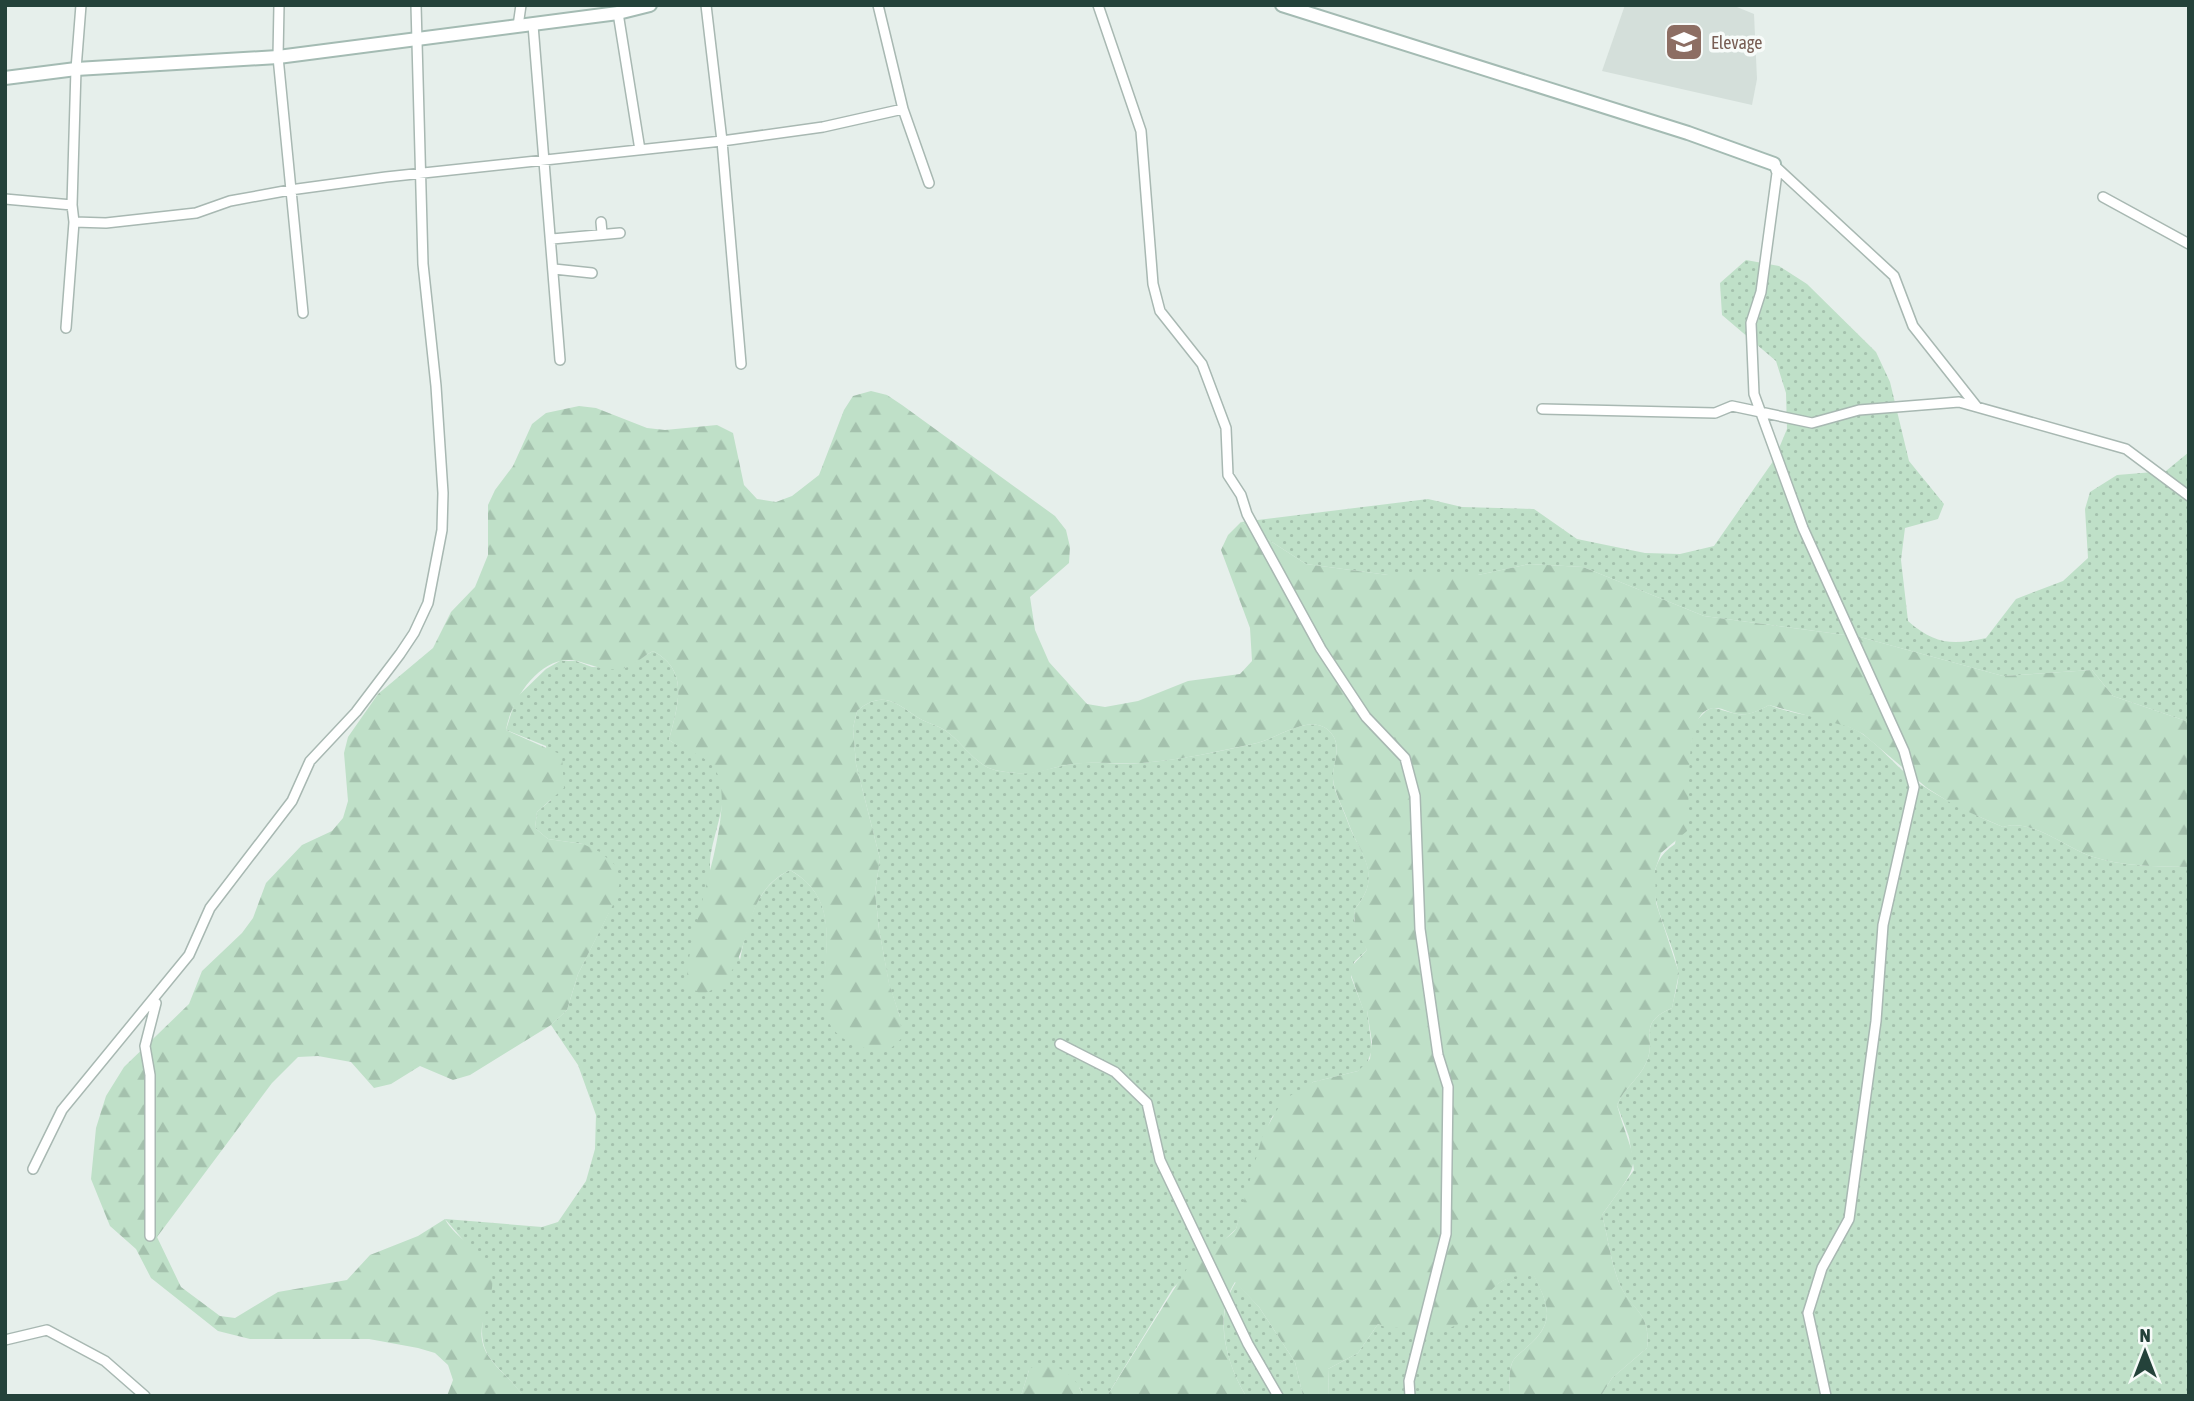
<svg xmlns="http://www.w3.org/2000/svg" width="2194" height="1401" font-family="'Asap Condensed',sans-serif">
  <defs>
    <pattern id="grass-dots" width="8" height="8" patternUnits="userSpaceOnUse" patternTransform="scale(1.75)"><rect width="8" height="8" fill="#bfe0c8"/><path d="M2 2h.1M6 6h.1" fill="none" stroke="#a4c1ad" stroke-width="1.8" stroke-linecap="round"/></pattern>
    <pattern id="forest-firs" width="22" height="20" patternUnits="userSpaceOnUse" patternTransform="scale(1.75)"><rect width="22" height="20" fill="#bfe0c8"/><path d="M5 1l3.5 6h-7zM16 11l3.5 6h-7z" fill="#a4c1ad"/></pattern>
  </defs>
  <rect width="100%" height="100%" fill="#e6efeb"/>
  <!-- built -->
  <path fill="#d4dfda" d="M 1625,5 L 1732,5 L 1754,14 L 1757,79 L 1752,105 L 1602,71 Z"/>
  <!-- grass -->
  <path fill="url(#grass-dots)" d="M 1746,260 L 1779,266 L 1807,284 L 1876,352 L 1890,382 L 1909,461 L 1944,504 L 1938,519 L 1905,528 L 1901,560 L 1908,621 C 1935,645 1953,645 1986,638 L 2016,599 L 2063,581 L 2088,558 L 2085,509 L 2090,492 L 2117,475 L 2166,471 L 2189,452 L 2189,722 L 2113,696 L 2092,670 L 2003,676 L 1860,637 L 1704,616 L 1583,567 L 1529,564 L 1478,575 L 1388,575 L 1306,564 L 1241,522 L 1428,499 L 1462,507 L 1534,509 L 1577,539 L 1645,553 L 1680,554 L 1714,546 L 1774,460 L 1787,429 L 1786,393 L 1776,361 L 1722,315 L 1720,283 Z
    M 653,651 C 691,671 677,707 669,740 C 681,748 692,749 703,756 C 744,783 709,832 710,867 C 711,887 733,938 740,960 C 747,925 755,887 790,870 C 855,907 810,977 830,1023 L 900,1017 L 889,984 L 879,929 L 875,892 L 880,859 L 856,764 L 853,728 L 857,711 C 881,691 894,701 917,717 C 927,724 940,725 950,734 C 962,744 971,757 985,766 C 993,771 1006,772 1016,773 C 1035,775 1055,766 1073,764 C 1096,761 1119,765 1142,763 C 1178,760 1223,751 1257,743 C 1278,738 1313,711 1331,733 C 1343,747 1332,764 1333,780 C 1334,792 1343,808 1347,820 C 1360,856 1385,874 1354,910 L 1354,920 L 1367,950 L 1354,962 L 1351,977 L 1364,1011 L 1367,1009 L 1372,1050 L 1366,1066 L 1358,1071 L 1313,1082 L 1272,1117 L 1261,1143 L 1255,1171 L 1236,1229 L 1173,1288 L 1107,1396 L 1083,1396 L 1080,1388 L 1029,1370 L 1021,1396 L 523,1396 C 513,1381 500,1372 490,1358 C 472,1333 490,1300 491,1272 L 445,1219 L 542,1227 L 558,1222 L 586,1181 L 595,1149 L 596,1115 L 578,1065 L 551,1025 L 567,1010 L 578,974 L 609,912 L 583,844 L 548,839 L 535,828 L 537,812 L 551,800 L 546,746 L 506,730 L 516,698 L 546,669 L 560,661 L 576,661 L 592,667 L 625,668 Z
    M 1769,705 C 1798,717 1835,716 1861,733 C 1878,744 1893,763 1909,776 C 1938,798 1970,813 2003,827 C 2031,818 2065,847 2090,856 C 2123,867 2155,866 2189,867 L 2189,1396 L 1601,1396 L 1612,1378 L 1647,1348 C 1651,1311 1632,1312 1620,1285 C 1611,1264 1608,1237 1602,1215 L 1634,1170 L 1629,1137 L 1617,1105 C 1625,1087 1639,1079 1646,1063 C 1658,1038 1635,1024 1672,1008 C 1674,996 1680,981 1678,970 C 1671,929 1629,874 1675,844 L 1694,724 C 1715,699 1712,710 1737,714 C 1749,716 1760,710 1769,705 Z
    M 1517,1274 L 1534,1275 C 1549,1306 1556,1322 1527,1347 C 1522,1352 1514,1357 1512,1363 C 1508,1373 1510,1385 1510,1396 L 1329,1396 L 1328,1369 L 1358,1353 L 1378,1324 C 1389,1329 1398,1326 1410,1327 C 1482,1335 1467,1292 1517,1274 Z
    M 1236,1282 L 1259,1307 L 1295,1362 L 1303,1396 L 1246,1396 C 1226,1363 1213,1316 1236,1282 Z"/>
  <!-- forest -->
  <path fill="url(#forest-firs)" d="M 871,391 L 887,395 L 902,405 L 1055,516 L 1066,530 L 1070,547 L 1069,563 L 1030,597 L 1035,630 L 1049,662 L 1087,704 L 1105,707 L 1138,701 L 1188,681 L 1240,674 L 1252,661 L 1250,628 L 1221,550 L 1228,535 L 1241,522 L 1306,564 L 1388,575 L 1478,575 L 1529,564 L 1583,567 L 1704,616 L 1860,637 L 2003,676 L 2092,670 L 2113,696 L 2189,722 L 2189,867 C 2155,866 2123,867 2090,856 C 2065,847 2031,818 2003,827 L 1957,807 L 1927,788 L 1863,734 L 1849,727 L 1769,705 C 1760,710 1750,716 1738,714 C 1727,713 1720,704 1707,710 C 1683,721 1691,805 1687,831 L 1661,853 L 1655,870 L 1656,903 L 1679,973 L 1672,1008 C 1635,1024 1658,1038 1646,1063 C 1639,1079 1625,1087 1617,1105 C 1636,1172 1646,1154 1602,1215 C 1608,1237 1611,1264 1620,1285 C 1633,1312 1651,1312 1647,1348 L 1612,1378 L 1601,1396 L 1510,1396 C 1510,1385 1508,1374 1512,1363 C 1514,1357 1522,1352 1527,1347 C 1556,1322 1549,1306 1534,1276 C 1484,1270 1488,1314 1452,1327 C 1432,1334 1408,1326 1387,1328 L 1378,1324 L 1358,1353 L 1328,1369 L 1329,1396 L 1303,1396 L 1295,1362 L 1259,1307 L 1235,1282 C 1213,1316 1226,1363 1246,1396 L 1107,1396 L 1193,1259 C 1205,1244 1225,1244 1236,1229 L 1263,1134 L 1283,1100 L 1313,1082 L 1358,1071 L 1370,1059 L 1372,1042 L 1367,1010 L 1364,1012 L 1349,969 L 1367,950 L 1355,929 L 1354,910 C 1385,874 1359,855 1347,819 C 1343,808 1334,791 1333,779 C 1332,764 1343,747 1331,733 C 1313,711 1278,738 1257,743 C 1221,751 1180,760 1142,763 C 1119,764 1096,761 1073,764 C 1053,766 1037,776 1016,773 C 1006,772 993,771 985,766 C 971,757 962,744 950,734 C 940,725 927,724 917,717 C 894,701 881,691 857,711 L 853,728 L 856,764 L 880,859 L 875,892 L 879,929 L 889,983 L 900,1017 L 902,1038 L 888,1051 C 861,1051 827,1039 824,1006 C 820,959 846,902 790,870 C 731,898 762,973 701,995 L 687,984 C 685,930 742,806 714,768 C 703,753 684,751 669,740 C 677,707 691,671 653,651 C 644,656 634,665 625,668 C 608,673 593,665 577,661 C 541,653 511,700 506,730 L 562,755 L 564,788 L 537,812 L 535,828 L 548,839 L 583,844 L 600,852 L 614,864 L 620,881 L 617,897 L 578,974 L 567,1010 L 551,1025 L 470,1075 L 453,1080 L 420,1066 L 391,1084 L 374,1088 L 351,1062 L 318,1056 L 298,1057 L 272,1083 L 157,1237 L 181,1287 L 220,1316 L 235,1318 L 278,1292 L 347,1280 L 370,1255 L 418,1236 L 445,1219 C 455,1239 483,1249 491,1271 C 498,1293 478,1318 482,1340 C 485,1362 511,1377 523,1396 L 447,1396 L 453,1380 L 448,1365 L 435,1353 L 418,1348 L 369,1339 L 250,1339 L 218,1331 L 151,1278 L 136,1249 L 110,1226 L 91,1179 L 96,1128 L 106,1096 L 124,1067 L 189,1004 L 202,971 L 242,933 L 253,918 L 266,883 L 302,845 L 332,831 L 343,818 L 348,801 L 344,753 L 348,737 L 378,694 L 433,648 L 451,612 L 475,587 L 488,555 L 488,505 L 495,490 L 513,466 L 532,424 L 546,413 L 579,406 L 596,408 L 647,428 L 665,430 L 717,425 L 733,433 L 744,485 L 757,499 L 776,502 L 792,496 L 819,475 L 844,410 L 853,396 Z
    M 1036,1364 C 1060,1364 1075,1374 1083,1396 L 1021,1396 L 1029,1370 Z"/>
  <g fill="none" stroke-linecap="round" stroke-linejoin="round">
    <defs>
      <path id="street" d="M 279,5 L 278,57 L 303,313
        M 706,5 L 722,141 L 741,364
        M 878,5 L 903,109 L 929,183
        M 1098,5 L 1141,131 L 1153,284 L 1160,311 L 1202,364 L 1226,428 L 1228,475 L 1241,495 L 1247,514 L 1321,649 L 1366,717 L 1405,758 L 1415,796 L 1420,929 L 1438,1055 L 1448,1087 L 1446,1234 L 1409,1381 L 1410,1396
        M 618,13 L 640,150
        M 533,25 L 560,360
        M 518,26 L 521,5
        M 1774,164 L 1777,173 L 1761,292 L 1751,323 L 1754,394 L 1803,528 L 1904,751 L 1914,787 L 1883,925 L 1876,1021 L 1849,1219 L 1822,1268 L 1808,1313 L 1826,1396
        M 1775,166 L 1894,276 L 1913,326 L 1977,407
        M 2103,197 L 2189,244
        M 5,199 L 72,205 L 74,222 L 106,223 L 196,213 L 230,201 L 290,190 L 386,177 L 722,141 L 823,127 L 903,109
        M 72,205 L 76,69 L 81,5
        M 601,222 L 602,233
        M 552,239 L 620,233
        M 554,269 L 592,273
        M 66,328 L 74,222
        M 1542,409 L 1715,413 L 1732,406 L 1812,423 L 1859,410 L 1959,402 L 2126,449 L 2189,496
        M 1060,1044 L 1115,1072 L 1147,1103 L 1160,1160 L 1248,1344 L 1278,1396
        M 33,1169 L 62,1110 L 189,955 L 210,908 L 292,801 L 310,761 L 356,712 L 400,654 L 414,633 L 428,603 L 442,530 L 443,493 L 436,386 L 423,264 L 416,5
        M 150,1236 L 150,1075 L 145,1046 L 156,1003
        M 5,1340 L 47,1330 L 105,1361 L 145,1396"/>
      <path id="secondary" d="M 1282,5 L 1688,133 L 1774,164
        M 5,78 L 76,69 L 278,57 L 618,13 L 650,5"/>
    </defs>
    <!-- street casing -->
    <use href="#street" stroke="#a8b8b2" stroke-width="12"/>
    <!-- secondary casing -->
    <use href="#secondary" stroke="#a4bbb3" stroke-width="16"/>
    <!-- street -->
    <use href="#street" stroke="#fff" stroke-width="9"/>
    <!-- secondary -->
    <use href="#secondary" stroke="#fff" stroke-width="12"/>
  </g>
  <!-- icons -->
  <defs>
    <symbol id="school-square" viewBox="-11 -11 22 22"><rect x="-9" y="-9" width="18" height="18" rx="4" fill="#8d6e63" stroke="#f7fbf9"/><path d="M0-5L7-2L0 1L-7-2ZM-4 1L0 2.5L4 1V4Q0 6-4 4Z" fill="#fff"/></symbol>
  </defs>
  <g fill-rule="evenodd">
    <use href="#school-square" x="1662" y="20" width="44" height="44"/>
  </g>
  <g text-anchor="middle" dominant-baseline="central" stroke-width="7" stroke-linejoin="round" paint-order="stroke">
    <!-- education labels -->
    <g font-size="18" fill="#785e54" stroke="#f7fbf9" text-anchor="start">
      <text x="1711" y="42">Elevage</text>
    </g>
  </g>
  <!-- border -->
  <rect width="2194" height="1401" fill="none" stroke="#24423a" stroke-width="14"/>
  <!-- north arrow -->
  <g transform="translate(2145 1352)" stroke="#f7fbf9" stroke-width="5" paint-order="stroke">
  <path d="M0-5L12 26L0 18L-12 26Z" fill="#24423a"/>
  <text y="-10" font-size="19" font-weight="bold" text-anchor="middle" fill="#24423a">N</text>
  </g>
</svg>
